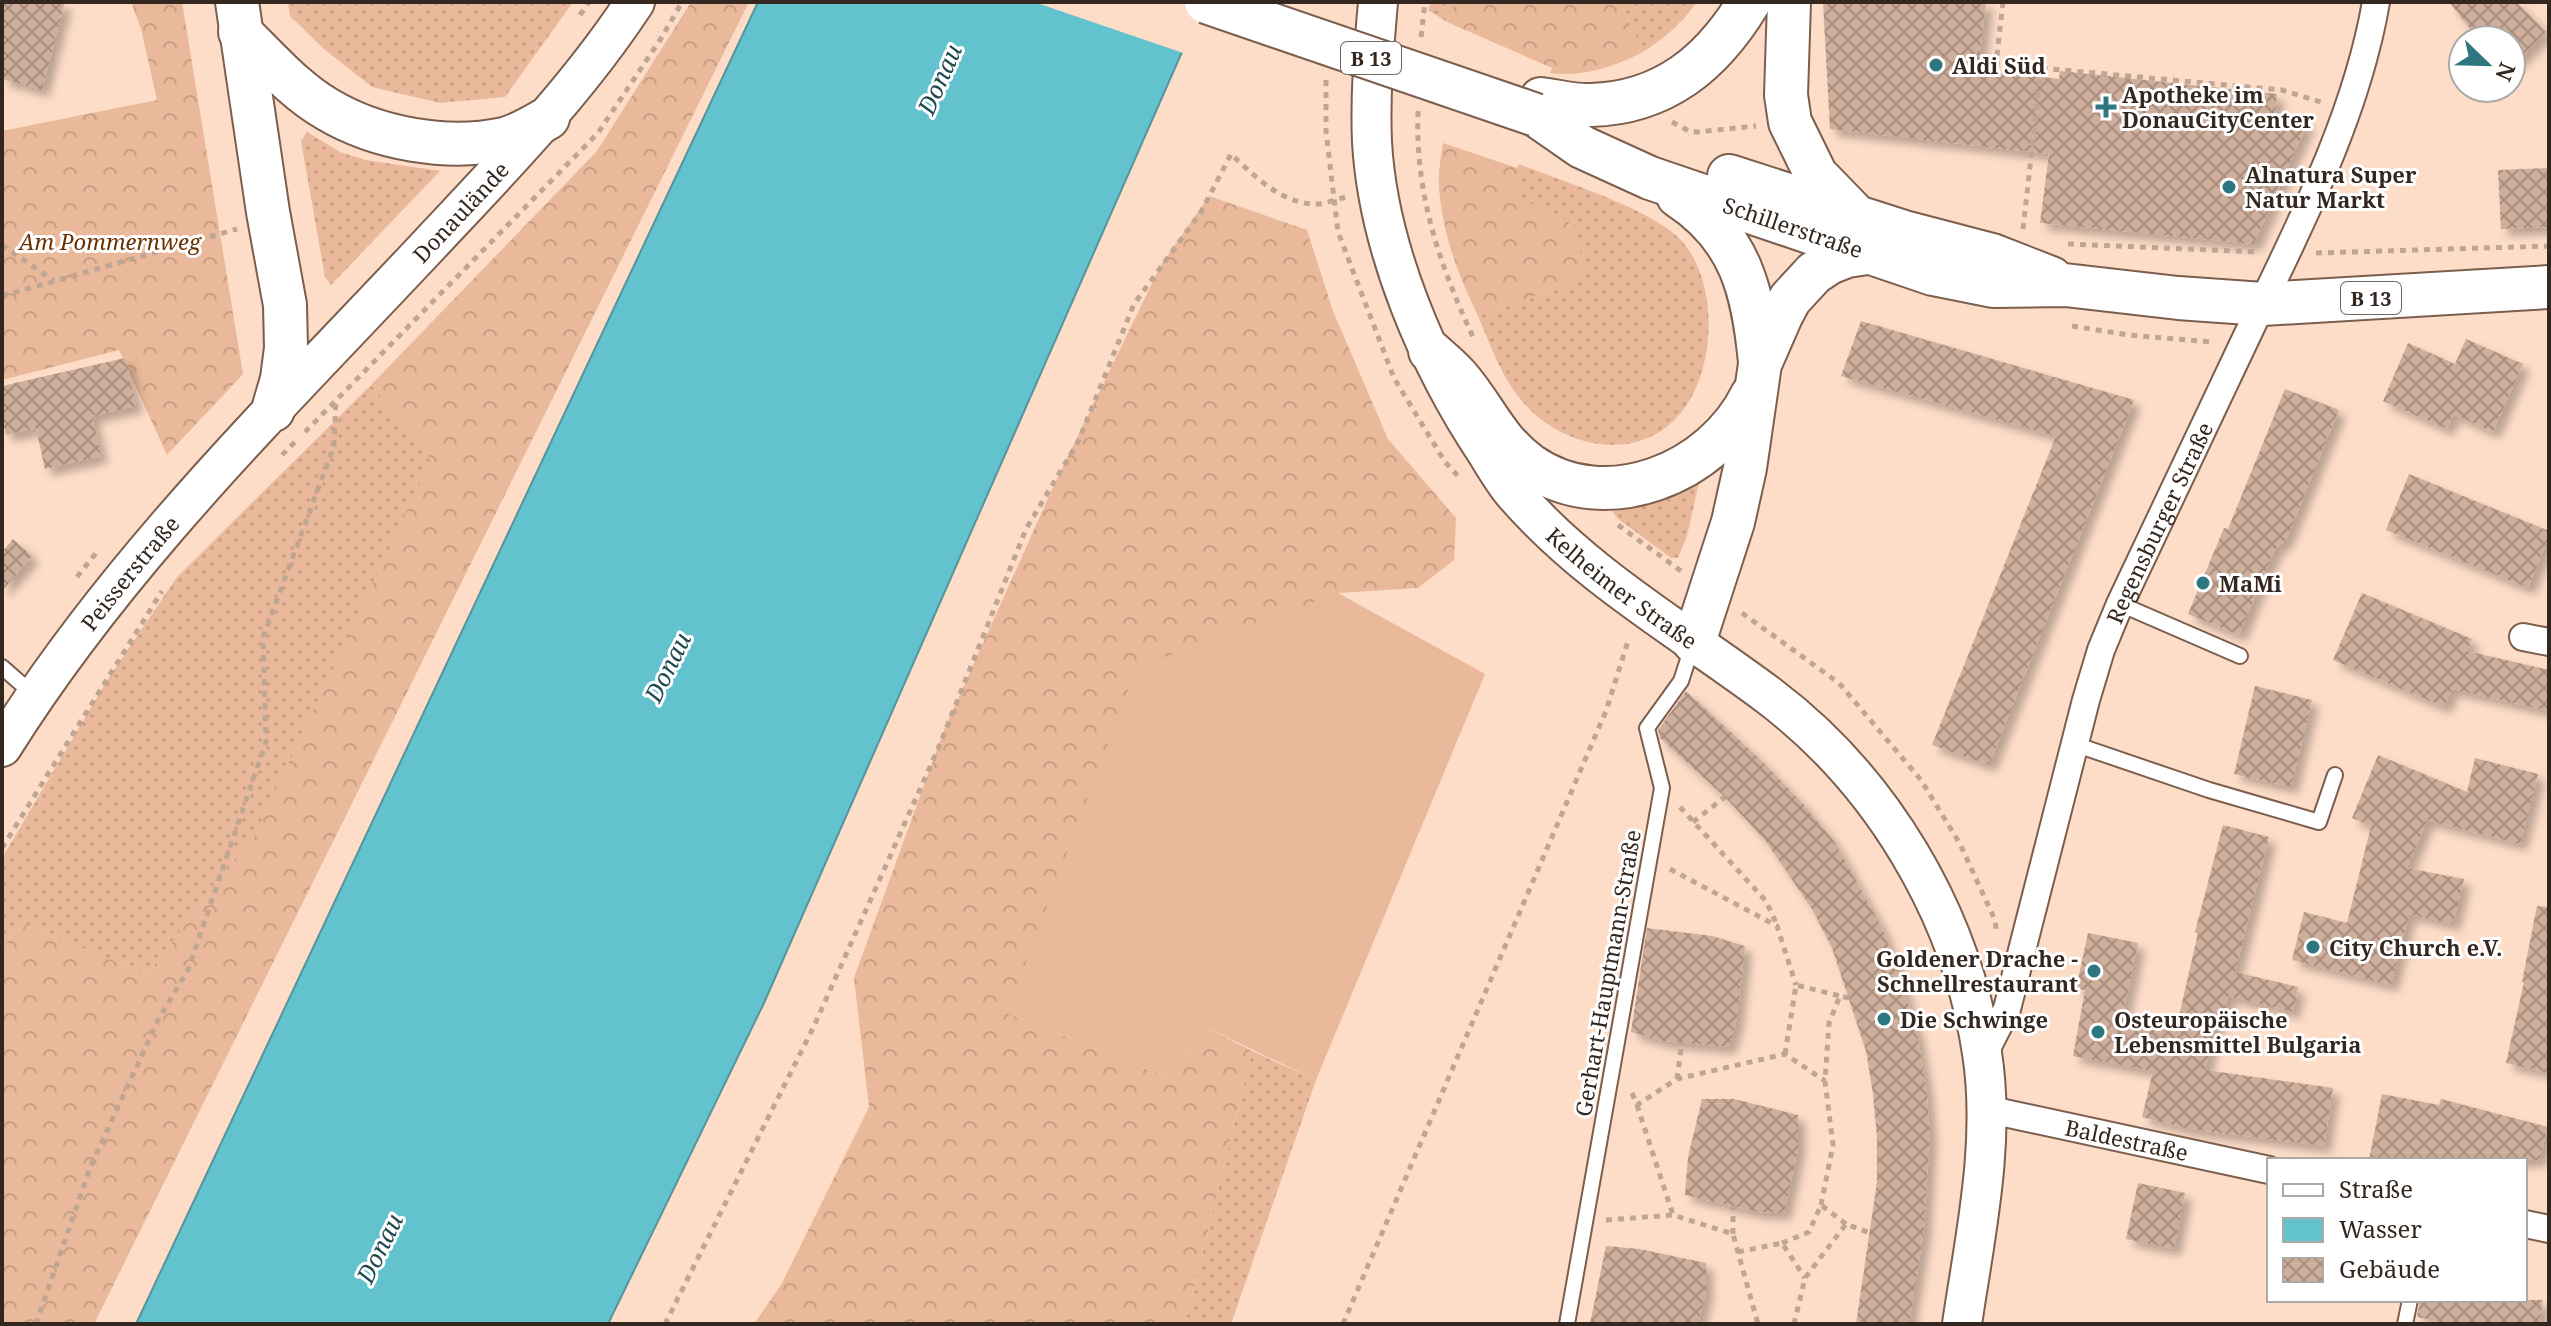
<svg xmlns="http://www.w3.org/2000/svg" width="2551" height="1326" font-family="'Noto Serif',serif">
  <defs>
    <pattern id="grass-dots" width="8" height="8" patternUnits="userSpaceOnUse" patternTransform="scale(2)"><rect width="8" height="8" fill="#eab89a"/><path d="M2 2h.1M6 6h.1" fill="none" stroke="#c99e84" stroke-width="1.8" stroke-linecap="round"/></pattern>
    <pattern id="forest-crowns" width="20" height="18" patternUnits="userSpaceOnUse" patternTransform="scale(2)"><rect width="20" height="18" fill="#eab89a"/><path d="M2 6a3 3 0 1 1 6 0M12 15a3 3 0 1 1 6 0" fill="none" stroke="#c99e84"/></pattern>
    <pattern id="building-cross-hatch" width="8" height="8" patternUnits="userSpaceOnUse" patternTransform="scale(2)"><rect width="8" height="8" fill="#cfaf9c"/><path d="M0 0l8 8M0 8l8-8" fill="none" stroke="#a98e7f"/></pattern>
    <filter id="shadow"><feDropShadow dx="7" dy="7" stdDeviation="4" flood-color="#0004"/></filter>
  </defs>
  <rect width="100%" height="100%" fill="#feddc8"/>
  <!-- grass -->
  <path fill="url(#grass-dots)" d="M 288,2 L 573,2 L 505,97 L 440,103 L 372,87 L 324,49 L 290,16 Z
    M 1431,2 L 1455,2 L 1447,22 L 1428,10 Z
    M 1620,2 L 1697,2 C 1682,23 1665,38 1643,52 Z
    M 307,132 L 340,152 L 366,160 L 440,171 L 331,285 L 325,277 L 301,141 Z
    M 1519,164 C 1562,181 1646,207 1678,237 C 1723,281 1717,386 1669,425 C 1625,462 1557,443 1523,402 C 1501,377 1491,346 1478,316 L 1573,283 L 1575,225 L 1517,197 Z
    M 371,385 L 432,459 L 253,839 L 147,974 L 19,923 L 2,951 L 2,858 L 108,679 L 177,577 Z
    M 1700,478 L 1687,536 L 1678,558 L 1671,558 L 1617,518 L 1606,502 Z
    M 1252,1051 L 1316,1080 L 1231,1324 L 1185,1324 Z"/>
  <!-- forest -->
  <path fill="url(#forest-crowns)" d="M 131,2 L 182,2 L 243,374 L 167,455 L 119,350 L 2,380 L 2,131 L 157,100 L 141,29 Z
    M 691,2 L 749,2 L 94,1324 L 2,1324 L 2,951 L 19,923 L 147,974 L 253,839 L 431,459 L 371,385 L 597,151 Z
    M 1455,2 L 1620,2 L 1643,52 C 1614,67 1584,77 1550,73 L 1552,68 L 1447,22 Z
    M 1443,143 L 1517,168 L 1519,164 L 1518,197 L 1575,225 L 1584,267 L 1573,283 L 1478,316 C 1458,275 1442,233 1439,186 C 1438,172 1441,157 1443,143 Z
    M 1209,196 L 1307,230 L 1333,311 L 1388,439 L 1456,518 L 1454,560 L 1418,588 L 1338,593 L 1007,1013 L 1167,1077 L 1207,1028 L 1252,1051 L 1185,1324 L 754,1324 L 781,1285 L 869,1107 L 854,978 L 944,730 L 1054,485 L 1161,265 Z"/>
  <!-- pitch -->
  <path fill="#eab89a" d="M 1338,593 L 1485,674 L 1316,1080 L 1207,1028 L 1167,1077 L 1007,1013 L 1137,667 Z"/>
  <!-- water -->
  <path fill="#62c2ce" stroke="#54949a" stroke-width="2" d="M 758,2 L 1204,2 L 764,1003 L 608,1324 L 136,1324 Z"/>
  <!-- pier -->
  <path fill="#feddc8" d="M 1034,2 L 1208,2 L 1186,54 Z"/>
  <!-- building -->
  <path fill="url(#building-cross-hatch)" filter="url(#shadow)" d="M 2,2 L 65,2 L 42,90 L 2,79 Z
    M 1823,2 L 1986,2 L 1978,70 L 2059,79 L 2060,71 L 2277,94 L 2275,116 L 2308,122 L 2254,244 L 2040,223 L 2049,154 L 1830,129 Z
    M 2449,2 L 2516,2 L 2546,32 L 2511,67 L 2511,40 L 2479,40 Z
    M 2549,168 L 2549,227 L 2501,229 L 2498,170 Z
    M 1861,321 L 2134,400 L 1989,765 L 1932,745 L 2056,436 L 1841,376 Z
    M 2466,339 L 2523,364 L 2493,432 L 2453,414 L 2447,429 L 2383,401 L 2408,343 L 2455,364 Z
    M 125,358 L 136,406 L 92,416 L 101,456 L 45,469 L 36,428 L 6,435 L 2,419 L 2,386 Z
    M 2285,389 L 2339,410 L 2286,540 L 2275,549 L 2239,635 L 2188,614 L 2224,528 L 2228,529 Z
    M 2409,474 L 2549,531 L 2549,537 L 2528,588 L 2386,530 Z
    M 13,539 L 32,556 L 2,591 L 2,552 Z
    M 2362,593 L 2472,639 L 2467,651 L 2549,670 L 2549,711 L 2452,689 L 2444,707 L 2333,660 Z
    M 2255,686 L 2312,700 L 2291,787 L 2234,774 Z
    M 1686,691 L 1762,761 L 1803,804 L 1834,841 L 1881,926 L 1899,972 L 1918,1039 L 1926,1086 L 1930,1134 L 1924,1230 L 1909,1324 L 1856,1324 L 1877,1182 L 1877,1138 L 1873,1094 L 1866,1051 L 1832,948 L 1812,909 L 1765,840 L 1725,797 L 1660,738 L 1658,730 Z
    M 2378,755 L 2467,792 L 2475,758 L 2538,774 L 2520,844 L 2427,820 L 2407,868 L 2464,879 L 2453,924 L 2409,914 L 2391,985 L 2292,960 L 2304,912 L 2347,923 L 2371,826 L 2352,818 Z
    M 2223,825 L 2269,837 L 2235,972 L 2298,987 L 2293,1012 L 2228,996 L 2224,1015 L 2219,1014 L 2205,1070 L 2333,1088 L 2324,1146 L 2190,1129 L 2142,1117 L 2153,1071 L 2073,1056 L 2085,990 L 2076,989 L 2088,933 L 2138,943 L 2123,1015 L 2177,1025 L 2198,933 L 2195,932 Z
    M 2537,906 L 2549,907 L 2549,1073 L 2506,1063 L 2524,982 L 2522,982 Z
    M 1647,928 L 1712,936 L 1745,946 L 1737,1018 L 1729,1047 L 1663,1041 L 1631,1032 Z
    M 2382,1094 L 2439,1105 L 2441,1099 L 2548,1127 L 2539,1160 L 2369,1160 Z
    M 1702,1099 L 1734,1099 L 1798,1115 L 1798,1149 L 1784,1213 L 1758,1212 L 1685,1195 L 1688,1157 Z
    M 2138,1183 L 2185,1193 L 2174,1249 L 2126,1239 Z
    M 1606,1246 L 1639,1249 L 1706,1263 L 1706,1293 L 1698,1324 L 1590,1324 Z
    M 2420,1300 L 2543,1300 L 2539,1324 L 2450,1324 L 2417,1317 Z"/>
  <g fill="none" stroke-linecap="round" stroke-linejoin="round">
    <defs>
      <path id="lane" d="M 2120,604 L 2240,656
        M 2,667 L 34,695
        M 2074,744 L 2209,790 L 2319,822 L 2335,775
        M 1567,1324 L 1662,788 L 1647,728 L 1681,681 L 1693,644
        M 2405,1324 L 2410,1300"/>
      <g id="street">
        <path d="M 2523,637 L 2549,642"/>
        <path id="s1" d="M 1983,1056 L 2007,1009 L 2086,700 L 2101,650 L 2120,604 C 2168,504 2215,403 2263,302 C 2309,207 2358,107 2376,2"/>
        <path id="s2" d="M 1986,1109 L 2269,1170"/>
        <path d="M 2525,1224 L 2549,1229"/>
      </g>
      <g id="secondary">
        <path id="s3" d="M 1378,2 C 1374,48 1370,95 1372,142 C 1378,248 1428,365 1487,453 C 1495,466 1503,480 1513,492 C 1584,575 1681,630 1768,695 C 1881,780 1961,913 1982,1053 C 1996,1142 1975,1236 1962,1324"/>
        <path id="s4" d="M 2,747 C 119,560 278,406 428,246 C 501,168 576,92 635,2"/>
      </g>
      <g id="primary">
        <path d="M 237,2 L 268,212 L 285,305 L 286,348 L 282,379 L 273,410"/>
        <path d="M 1789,2 L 1786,95 L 1790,122 L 1816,175 L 1852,212"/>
        <path d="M 240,32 C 268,59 294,90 327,109 C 377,139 447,151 504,139 C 520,135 534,126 548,118"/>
        <path d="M 1541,99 C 1557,101 1575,106 1591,105 C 1664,103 1712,63 1749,2"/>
        <path id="s5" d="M 1536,115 L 1582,147 L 1650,178 L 1933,274 L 1993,286 L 2065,285 L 2178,298 L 2263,304 L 2549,287"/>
        <path d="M 1729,176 L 1904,232 L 1992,255 L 2051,278"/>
        <path d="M 1678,196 C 1741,237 1753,291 1760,362"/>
        <path d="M 1430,351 C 1439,359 1449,367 1457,376 C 1484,406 1495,440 1530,465 C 1606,518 1714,473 1752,395"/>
        <path d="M 1694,642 L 1733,522 L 1745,468 L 1760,364 L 1781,316 L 1790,299 L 1814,273 L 1829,263 L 1847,256 L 1867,253"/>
      </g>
    </defs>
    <!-- lane casing -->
    <use href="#lane" stroke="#7b5e4d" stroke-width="18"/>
    <!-- street casing -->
    <use href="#street" stroke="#7b5e4d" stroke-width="30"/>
    <!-- secondary casing -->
    <use href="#secondary" stroke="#7b5e4d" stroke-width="42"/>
    <!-- primary casing -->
    <use href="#primary" stroke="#7b5e4d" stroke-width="46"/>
    <!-- path -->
    <path stroke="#bfa594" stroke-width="5" stroke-dasharray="6 6" stroke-linecap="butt" d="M 2003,2 L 1996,64 L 2282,90 L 2321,102
      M 580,15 L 589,2
      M 1421,37 L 1425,2
      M 1326,80 L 1326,131 L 1338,232 L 1394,378 L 1445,462 L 1458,476
      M 1418,111 C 1415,194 1439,264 1474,339
      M 1672,122 L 1689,131 L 1697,132 L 1756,126
      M 2023,229 L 2041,69
      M 2068,244 L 2258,252
      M 2,245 L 54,281
      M 2316,253 L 2549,246
      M 2,296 L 237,229
      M 2072,326 L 2129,335 L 2213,342
      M 305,432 L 598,133 L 662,37 L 682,2
      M 282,455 L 298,439
      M 1618,525 L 1681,571
      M 77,577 L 96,553
      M 1742,613 L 1839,683 L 1921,780 L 1960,844 L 1995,920 L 1996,929
      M 1680,807 L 1766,901 L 1777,925
      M 1693,822 L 1725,797
      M 2,848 L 162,591
      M 1670,869 L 1777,926 L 1796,985
      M 1785,1054 L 1796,985 L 1840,996
      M 1677,1079 L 1682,1042
      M 1632,1093 L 1637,1105 L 1677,1079 L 1785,1054 L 1825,1081
      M 1637,1105 L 1673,1215
      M 1821,1205 L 1833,1145 L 1825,1081 L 1829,1023 L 1840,996 L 1849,998
      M 1606,1220 L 1673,1215 L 1733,1234 L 1758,1324
      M 1733,1234 L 1733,1205
      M 1782,1243 L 1809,1232 L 1821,1205 L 1846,1224
      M 1738,1252 L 1782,1243 L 1805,1278
      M 36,1324 L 90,1168 L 158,1020 L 188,970 L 266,742 L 263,637 L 334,446 L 336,399
      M 665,1324 L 814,1026 L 938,749 L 1026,529 L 1078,442 L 1134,304 L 1201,212 L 1231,154 C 1253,175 1281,203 1314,204 C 1323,205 1336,199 1346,197
      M 1343,1324 L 1606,711 L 1629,638
      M 1794,1324 L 1805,1278 L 1846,1224 L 1870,1233"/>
    <!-- lane -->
    <use href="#lane" stroke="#fff" stroke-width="14"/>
    <!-- street -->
    <use href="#street" stroke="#fff" stroke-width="26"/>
    <!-- secondary -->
    <use href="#secondary" stroke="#fff" stroke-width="38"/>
    <!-- primary -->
    <use href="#primary" stroke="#fff" stroke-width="42"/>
    <defs>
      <path id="primary-bridge" d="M 1206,2 L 1536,115"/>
    </defs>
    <!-- primary-bridge casing -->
    <use href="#primary-bridge" stroke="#7b5e4d" stroke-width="46" stroke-linecap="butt"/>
    <!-- primary-bridge -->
    <use href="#primary-bridge" stroke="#fff" stroke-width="42"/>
  </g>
  <!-- markers -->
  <g fill="#2f7780" stroke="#fff" stroke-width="3">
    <circle cx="1936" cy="65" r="8"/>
    <path d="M2102 95h8v8h8v8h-8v8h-8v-8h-8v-8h8z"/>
    <circle cx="2229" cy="187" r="8"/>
    <circle cx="2203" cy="583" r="8"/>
    <circle cx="2313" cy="947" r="8"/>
    <circle cx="2094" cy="971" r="8"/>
    <circle cx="1884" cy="1019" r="8"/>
    <circle cx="2098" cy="1032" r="8"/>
  </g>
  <g text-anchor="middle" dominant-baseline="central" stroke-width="6" stroke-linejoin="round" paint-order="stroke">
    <!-- shield labels -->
    <g fill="#fff" stroke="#706862" stroke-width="2">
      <rect x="1341" y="42" width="60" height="32" rx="6"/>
      <rect x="2341" y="282" width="60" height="32" rx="6"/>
    </g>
    <g font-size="20" font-weight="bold" fill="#33271f">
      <text x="1371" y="58">B 13</text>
      <text x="2371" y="298">B 13</text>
    </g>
    <!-- poi labels -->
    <g font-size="22" font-weight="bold" fill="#33271f" stroke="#fff" text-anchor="start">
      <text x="1952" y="65">Aldi Süd</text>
      <text x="2122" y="94">Apotheke im<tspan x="2122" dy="25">DonauCityCenter</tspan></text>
      <text x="2245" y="174">Alnatura Super<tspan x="2245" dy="25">Natur Markt</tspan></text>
      <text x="2219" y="583">MaMi</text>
      <text x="2329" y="947">City Church e.V.</text>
      <text x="2078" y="958" text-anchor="end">Goldener Drache -<tspan x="2078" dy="25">Schnellrestaurant</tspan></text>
      <text x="1900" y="1019">Die Schwinge</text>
      <text x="2114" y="1019">Osteuropäische<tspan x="2114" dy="25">Lebensmittel Bulgaria</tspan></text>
    </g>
    <!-- street labels -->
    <g font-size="22" fill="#33271f" stroke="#fff">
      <text stroke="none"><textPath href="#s4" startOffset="706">Donaulände</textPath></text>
      <text stroke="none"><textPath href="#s5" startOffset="282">Schillerstraße</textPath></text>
      <text stroke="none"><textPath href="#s1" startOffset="564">Regensburger Straße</textPath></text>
      <text stroke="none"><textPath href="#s4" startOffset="216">Peisserstraße</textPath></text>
      <text stroke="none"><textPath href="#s3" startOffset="668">Kelheimer Straße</textPath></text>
      <text transform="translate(1607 973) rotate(-80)">Gerhart-Hauptmann-Straße</text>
      <text stroke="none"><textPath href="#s2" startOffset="144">Baldestraße</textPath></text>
    </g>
    <!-- park labels -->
    <g font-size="22" font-style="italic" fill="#6a3100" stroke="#fff">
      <text x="110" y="241">Am Pommernweg</text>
    </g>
    <!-- water labels -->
    <g font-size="24" font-style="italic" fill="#1e4a4f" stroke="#fff">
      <text transform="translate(939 79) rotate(-66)">Donau</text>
      <text transform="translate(667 667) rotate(-64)">Donau</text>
      <text transform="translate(379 1248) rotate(-64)">Donau</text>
    </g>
  </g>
  <!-- border -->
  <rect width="2551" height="1326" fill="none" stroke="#33271f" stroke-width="8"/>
  <!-- legend -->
  <rect x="2267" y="1158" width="260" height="144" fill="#ffffff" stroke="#ada9a5" stroke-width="2"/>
  <rect x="2283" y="1184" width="40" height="12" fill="#ffffff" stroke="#ada9a5" stroke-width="2"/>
  <text x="2339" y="1198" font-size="24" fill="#33271f">Straße</text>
  <rect x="2283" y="1218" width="40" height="24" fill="#62c2ce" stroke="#ada9a5" stroke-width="2"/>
  <text x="2339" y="1238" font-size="24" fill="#33271f">Wasser</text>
  <rect x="2283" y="1258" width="40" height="24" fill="url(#building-cross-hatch)" stroke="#ada9a5" stroke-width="2"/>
  <text x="2339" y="1278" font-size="24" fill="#33271f">Gebäude</text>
  <!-- north arrow -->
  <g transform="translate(2487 64) rotate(113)"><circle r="38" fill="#ffffff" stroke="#ada9a5" stroke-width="2"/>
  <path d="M0-6L14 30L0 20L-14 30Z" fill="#2f7780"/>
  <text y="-12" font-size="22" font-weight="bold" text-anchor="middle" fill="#33271f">N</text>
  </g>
</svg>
